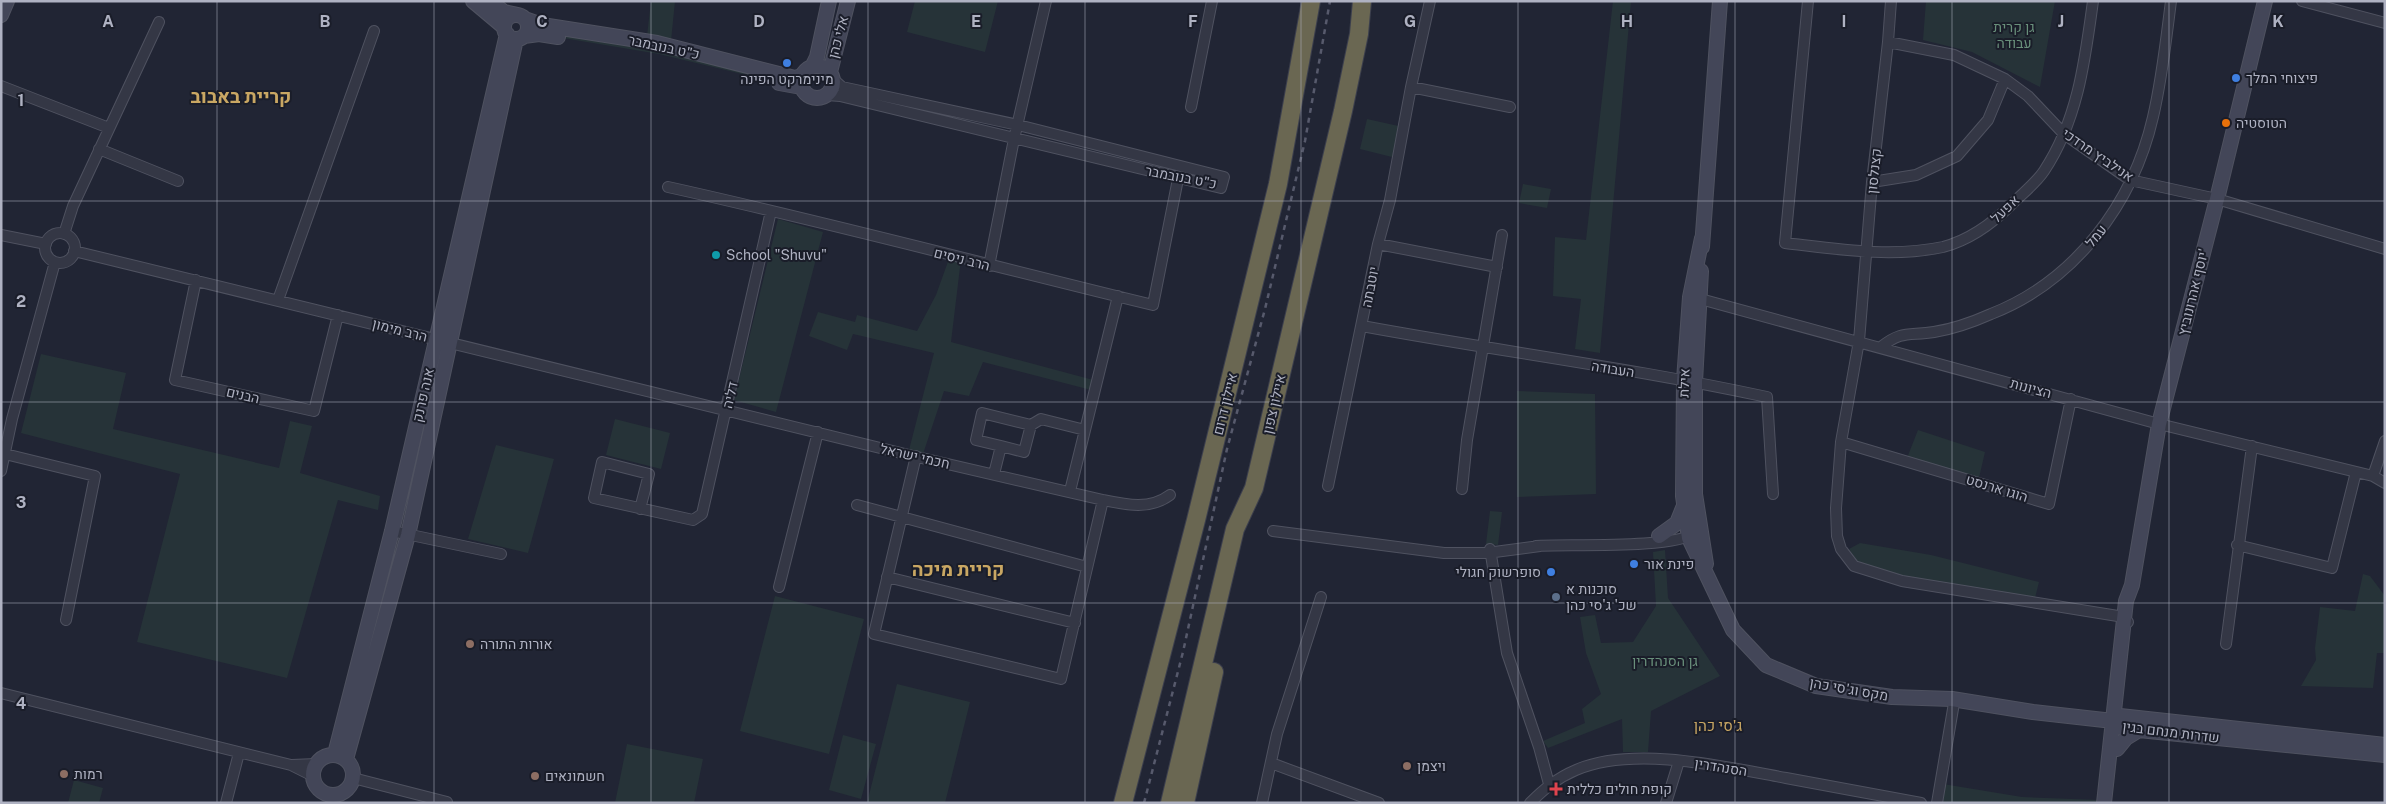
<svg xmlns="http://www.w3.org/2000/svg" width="2386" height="804" font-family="'Public Sans',Heebo,sans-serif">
  <rect width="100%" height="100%" fill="#212534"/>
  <!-- green -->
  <path fill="#263338" d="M 651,1 L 675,1 L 671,41 L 647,36 Z
    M 915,1 L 998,1 L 985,52 L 907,32 Z
    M 1613,1 L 1631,1 L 1600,353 L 1575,349 L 1581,299 L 1553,296 L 1555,237 L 1586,240 Z
    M 1926,1 L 2055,1 L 2040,87 L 1972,52 L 1923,40 Z
    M 542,25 L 795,78 L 792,86 L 659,54 L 539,34 Z
    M 1367,119 L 1403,127 L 1396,158 L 1360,149 Z
    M 1523,184 L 1551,189 L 1547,208 L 1519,203 Z
    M 778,219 L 823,232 L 776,412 L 734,400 Z
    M 950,256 L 961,259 L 951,342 L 1097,381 L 1095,391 L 983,362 L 969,396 L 944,391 L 923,454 L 909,450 L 934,353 L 853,334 L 847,350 L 809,336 L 818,312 L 855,322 L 857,315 L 917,331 L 936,295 Z
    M 41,354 L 126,373 L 113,429 L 279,468 L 290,421 L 312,426 L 300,473 L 380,496 L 378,510 L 338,500 L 287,678 L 137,642 L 180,474 L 21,433 Z
    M 1517,391 L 1595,394 L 1596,494 L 1517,497 Z
    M 615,419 L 670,433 L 661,469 L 606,455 Z
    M 1918,430 L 1985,452 L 1979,478 L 1907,458 Z
    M 496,445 L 554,459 L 528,553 L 468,539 Z
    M 1490,511 L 1502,512 L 1498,545 L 1486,544 Z
    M 1860,543 L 1931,555 L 2039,582 L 2035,598 L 1903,576 L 1857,563 L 1849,549 Z
    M 1665,550 L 1668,598 L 1720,676 L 1651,711 L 1648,752 L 1623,752 L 1622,719 L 1548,748 L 1543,741 L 1585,723 L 1582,709 L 1601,694 L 1586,653 L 1580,617 L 1595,615 L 1601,643 L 1633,642 L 1656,606 L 1653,552 Z
    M 2363,574 L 2370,576 L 2385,596 L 2385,653 L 2377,653 L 2373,688 L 2301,686 L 2316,660 L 2315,648 L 2320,607 L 2355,611 Z
    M 775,596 L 864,619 L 829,754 L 740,731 Z
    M 897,684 L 970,702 L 945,803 L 867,803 Z
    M 843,735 L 876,744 L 861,799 L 829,790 Z
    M 627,744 L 703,759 L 694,803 L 615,803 Z
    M 74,780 L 103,788 L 99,803 L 68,803 Z
    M 1943,784 L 2022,797 L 2099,800 L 2099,803 L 1941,803 Z"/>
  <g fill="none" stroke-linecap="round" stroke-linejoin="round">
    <defs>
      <path id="street" d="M 1808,1 L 1785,243 C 1837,249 1891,258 1943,247 C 1970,240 1994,222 2013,203 C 2023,193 2036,183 2044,171 C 2078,120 2085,60 2093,1
        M 1891,1 L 1888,42 L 1872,182 L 1859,341 L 1841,442 L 1836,508 L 1837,536 L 1841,549 L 1854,566 L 1902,581 L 2124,617 L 2128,622
        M 2302,1 L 2385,23
        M 1888,42 L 1954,55 L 2005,79 L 2028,96 L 2064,134 L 2130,180 L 2217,199 L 2385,249
        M 1,86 L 109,128
        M 1411,87 L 1510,107
        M 827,95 L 840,96 L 1221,188 L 1224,177 L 1018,125 L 842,87 L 833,79
        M 1191,107 L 1212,1
        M 99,149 L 178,181
        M 1872,182 L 1916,175 L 1957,156 L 1988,120 L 2005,79
        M 668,187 C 831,223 992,266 1153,305 L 1178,179
        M45 248a15 15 0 1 1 30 0a15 15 0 1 1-30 0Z
        M 64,234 L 73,206 L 159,22
        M 1,235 L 46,244
        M 1378,244 L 1497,267
        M 74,251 L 913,456 L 1103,500 C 1127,505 1150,510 1170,495
        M 989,266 L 1014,139 L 1046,1
        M 196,280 L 175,380 L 314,411 L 338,315
        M 1693,297 L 2159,424 L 2373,476 L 2385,483
        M 278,300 L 374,31
        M 1362,326 C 1497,351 1633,368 1767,397 L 1773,494
        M 1881,347 C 1902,330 1909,336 1934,332 C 1953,329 1973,322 1991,314 C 2075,281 2133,204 2153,117 C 2162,79 2166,40 2171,1
        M 1841,442 L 2049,504 L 2071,399
        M 1001,446 L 1024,452 L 1031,425
        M 5,454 L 95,476 L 66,620
        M 916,456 L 874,634 L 1061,679 L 1103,500
        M 1,471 L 12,419 L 55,262
        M 994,474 L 1001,446 L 976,440 L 982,413 L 1031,425 L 1041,419 L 1085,430
        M 2373,476 L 2385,441
        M 1328,486 L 1378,244 L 1390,200 L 1411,87 L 1430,1
        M 1462,489 L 1467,440 L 1502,235
        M 1070,491 L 1118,296
        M 857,505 L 1087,567
        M 640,509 L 649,474 L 602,462 L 594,498 L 693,520 L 702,514 L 771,211
        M 392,531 L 501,554
        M 1273,531 L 1444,553 L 1487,553 L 1540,546
        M 2237,545 L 2332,568 L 2356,472
        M 1536,546 C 1565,544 1676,549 1694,533
        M 1490,549 L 1507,653 L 1539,747 L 1549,784
        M 887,577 L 1075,623
        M 779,587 L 818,432
        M 2226,644 L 2252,446
        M 1,693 L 291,765 L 313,776
        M 1271,763 L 1379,803
        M 292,765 L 316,764
        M 353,778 L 447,802
        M 226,803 L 239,753
        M 1262,803 L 1277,734 L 1321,597
        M 1530,803 C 1544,789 1557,778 1576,770 C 1634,745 1726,767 1786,778 C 1831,786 1876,795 1921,803
        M 1666,803 L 1679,761
        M 1937,803 L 1954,703 L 1952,699"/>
      <path id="secondary" d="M 473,1 L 504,27
        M 490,1 L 504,12 L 518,15
        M 1,15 L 7,1
        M504 27a12 12 0 1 1 24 0a12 12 0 1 1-24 0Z
        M 525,19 L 542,25 L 657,43 L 795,78 L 801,76
        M 524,36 L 539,34 L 558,37
        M801 82a16 16 0 1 1 32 0a16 16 0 1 1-32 0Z
        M 812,67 L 817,57 L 829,1
        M 830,72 L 848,1
        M 779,83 L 801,87
        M 1702,238 L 1690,297 L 1684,380 L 1683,496 L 1689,538 L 1733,630 L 1766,665 L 1816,686 L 1892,697 L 1952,699 L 2033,712 L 2113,721
        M 1702,247 L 1720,1
        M 1701,271 L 1695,382 L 1695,494 L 1706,564
        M 1659,536 L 1677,523 L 1683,508
        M 2113,721 L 2119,727 L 2139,730 L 2385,755
        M 2113,721 L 2120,716 L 2385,745
        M 2117,749 L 2126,738 L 2139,730
        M 335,754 L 392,531 L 507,34
        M313 775a20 20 0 1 1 40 0a20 20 0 1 1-40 0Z
        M 346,759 L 408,535 L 516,39
        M 2104,803 L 2126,601 L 2132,585 L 2159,424 L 2217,199 L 2265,1"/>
      <path id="highway" d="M 1123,803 L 1196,520 L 1278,184 L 1311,1
        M 1170,803 L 1235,529 L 1254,488 L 1343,111 L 1359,34 L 1362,1
        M 1185,803 L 1214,672"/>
    </defs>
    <!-- street casing -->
    <use href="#street" stroke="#4f5260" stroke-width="12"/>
    <!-- secondary casing -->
    <use href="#secondary" stroke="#4f5260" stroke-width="16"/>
    <!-- highway casing -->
    <use href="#highway" stroke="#3c3f4d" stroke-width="20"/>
    <!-- street -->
    <use href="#street" stroke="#343745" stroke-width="10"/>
    <!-- secondary -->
    <use href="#secondary" stroke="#434658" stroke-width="14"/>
    <!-- highway -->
    <use href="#highway" stroke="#6a6752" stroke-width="18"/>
    <!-- rail -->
    <path stroke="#575a6c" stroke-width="2.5" stroke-dasharray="5 5" stroke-linecap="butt" d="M 1144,803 L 1183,652 L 1227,449 L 1265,309 L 1305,141 L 1330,1"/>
  </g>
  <!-- grid -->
  <path fill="none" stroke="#afb2c2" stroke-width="1" stroke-opacity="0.55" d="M 217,1 L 217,803M 434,1 L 434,803M 651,1 L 651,803M 868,1 L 868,803M 1085,1 L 1085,803M 1301,1 L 1301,803M 1518,1 L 1518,803M 1735,1 L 1735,803M 1952,1 L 1952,803M 2169,1 L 2169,803M 1,201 L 2385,201M 1,402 L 2385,402M 1,603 L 2385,603"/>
  <!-- markers -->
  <g fill="#3f7fe0" stroke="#1a1d29" stroke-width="2">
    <circle cx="787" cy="63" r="5"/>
    <circle cx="2236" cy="78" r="5"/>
    <circle cx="1634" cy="564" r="5"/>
    <circle cx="1551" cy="572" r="5"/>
  </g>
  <circle fill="#e8710a" stroke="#1a1d29" stroke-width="2" cx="2226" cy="123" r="5"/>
  <circle fill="#0f9aa8" stroke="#1a1d29" stroke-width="2" cx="716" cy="255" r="5"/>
  <circle fill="#5c6f8a" stroke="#1a1d29" stroke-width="2" cx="1556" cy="597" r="5"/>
  <g fill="#8d6e63" stroke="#1a1d29" stroke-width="2">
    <circle cx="470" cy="644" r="5"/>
    <circle cx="1407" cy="766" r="5"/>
    <circle cx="64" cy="774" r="5"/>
    <circle cx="535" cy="776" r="5"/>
  </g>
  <path fill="#e0444e" stroke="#1a1d29" stroke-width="2" d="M1553.5 781.5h5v5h5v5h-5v5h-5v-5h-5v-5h5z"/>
  <g text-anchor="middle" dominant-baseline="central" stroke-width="4" stroke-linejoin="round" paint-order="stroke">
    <!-- park labels -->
    <g font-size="14" fill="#69907b" stroke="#1a1d29">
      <text x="2014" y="27">גן קרית<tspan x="2014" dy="16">עבודה</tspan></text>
      <text x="1665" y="661">גן הסנהדרין</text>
    </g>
    <!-- street labels -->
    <g font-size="14" fill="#afb2c2" stroke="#1a1d29">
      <text transform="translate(838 37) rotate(-75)">אלי כהן</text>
      <text transform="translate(664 47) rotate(12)">כ"ט בנובמבר</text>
      <text transform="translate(2098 155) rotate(34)">אנילביץ מרדכי</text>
      <text transform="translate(1874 171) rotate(-84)">קצנלסון</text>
      <text transform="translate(1181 177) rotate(11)">כ"ט בנובמבר</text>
      <text transform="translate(2005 209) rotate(-44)">אפעל</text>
      <text transform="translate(2096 236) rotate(-51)">עמל</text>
      <text transform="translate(962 259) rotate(14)">הרב ניסים</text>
      <text transform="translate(1370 287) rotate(-79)">יוטבתה</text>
      <text transform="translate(2193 292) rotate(-76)">יוסף אהרונוביץ'</text>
      <text transform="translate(400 330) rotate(14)">הרב מימון</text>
      <text transform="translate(1613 369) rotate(9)">העבודה</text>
      <text transform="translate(1684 383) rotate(-88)">אילת</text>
      <text transform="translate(2031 388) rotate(15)">הציונות</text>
      <text transform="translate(243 395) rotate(13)">הבנים</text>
      <text transform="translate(423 395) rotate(-77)">אנה פרנק</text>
      <text transform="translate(730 395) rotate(-77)">דליה</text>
      <text transform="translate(1225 404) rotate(-76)">איילון דרום</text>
      <text transform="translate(1274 404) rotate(-77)">איילון צפון</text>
      <text transform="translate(915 456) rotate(13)">חכמי ישראל</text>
      <text transform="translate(1997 488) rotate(17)">הוגו ארנסט</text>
      <text transform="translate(1849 689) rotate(10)">מקס וג'סי כהן</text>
      <text transform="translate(2171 732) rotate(7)">שדרות מנחם בגין</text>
      <text transform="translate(1721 767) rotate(9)">הסנהדרין</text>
    </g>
    <!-- poi labels -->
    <g font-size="14" fill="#afb2c2" stroke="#1a1d29" text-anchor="start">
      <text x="2246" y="78">פיצוחי המלך</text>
      <text x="787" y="79" text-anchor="middle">מינימרקט הפינה</text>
      <text x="2236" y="123">הטוסטיה</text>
      <text x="726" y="255">School "Shuvu"</text>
      <text x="1644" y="564">פינת אור</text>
      <text x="1541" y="572" text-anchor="end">סופרשוק חגולי</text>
      <text x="1566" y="589">סוכנות א<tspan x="1566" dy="16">שכ' ג'סי כהן</tspan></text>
      <text x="480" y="644">אורות התורה</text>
      <text x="1417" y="766">ויצמן</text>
      <text x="74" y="774">רמות</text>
      <text x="545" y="776">חשמונאים</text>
      <text x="1567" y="789">קופת חולים כללית</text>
    </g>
    <!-- neighbourhood labels -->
    <g font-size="15" fill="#c9a763" stroke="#1a1d29">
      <text x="1718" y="725">ג'סי כהן</text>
    </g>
    <!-- district labels -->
    <g font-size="19" font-weight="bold" fill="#c9a763" stroke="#1a1d29">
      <text x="241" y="96">קריית באבוב</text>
      <text x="958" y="569">קריית מיכה</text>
    </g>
  </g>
  <g font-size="16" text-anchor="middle" font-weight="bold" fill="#afb2c2" stroke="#1a1d29" stroke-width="4" stroke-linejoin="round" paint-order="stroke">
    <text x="108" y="27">A</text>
    <text x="325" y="27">B</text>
    <text x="542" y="27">C</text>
    <text x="759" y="27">D</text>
    <text x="976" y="27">E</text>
    <text x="1193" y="27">F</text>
    <text x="1410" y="27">G</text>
    <text x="1627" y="27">H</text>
    <text x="1844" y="27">I</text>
    <text x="2061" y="27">J</text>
    <text x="2278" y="27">K</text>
    <text x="21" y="106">1</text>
    <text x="21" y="307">2</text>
    <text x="21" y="508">3</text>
    <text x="21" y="709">4</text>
  </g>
  <!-- border -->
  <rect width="2386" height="804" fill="none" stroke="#afb2c2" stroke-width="5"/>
</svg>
